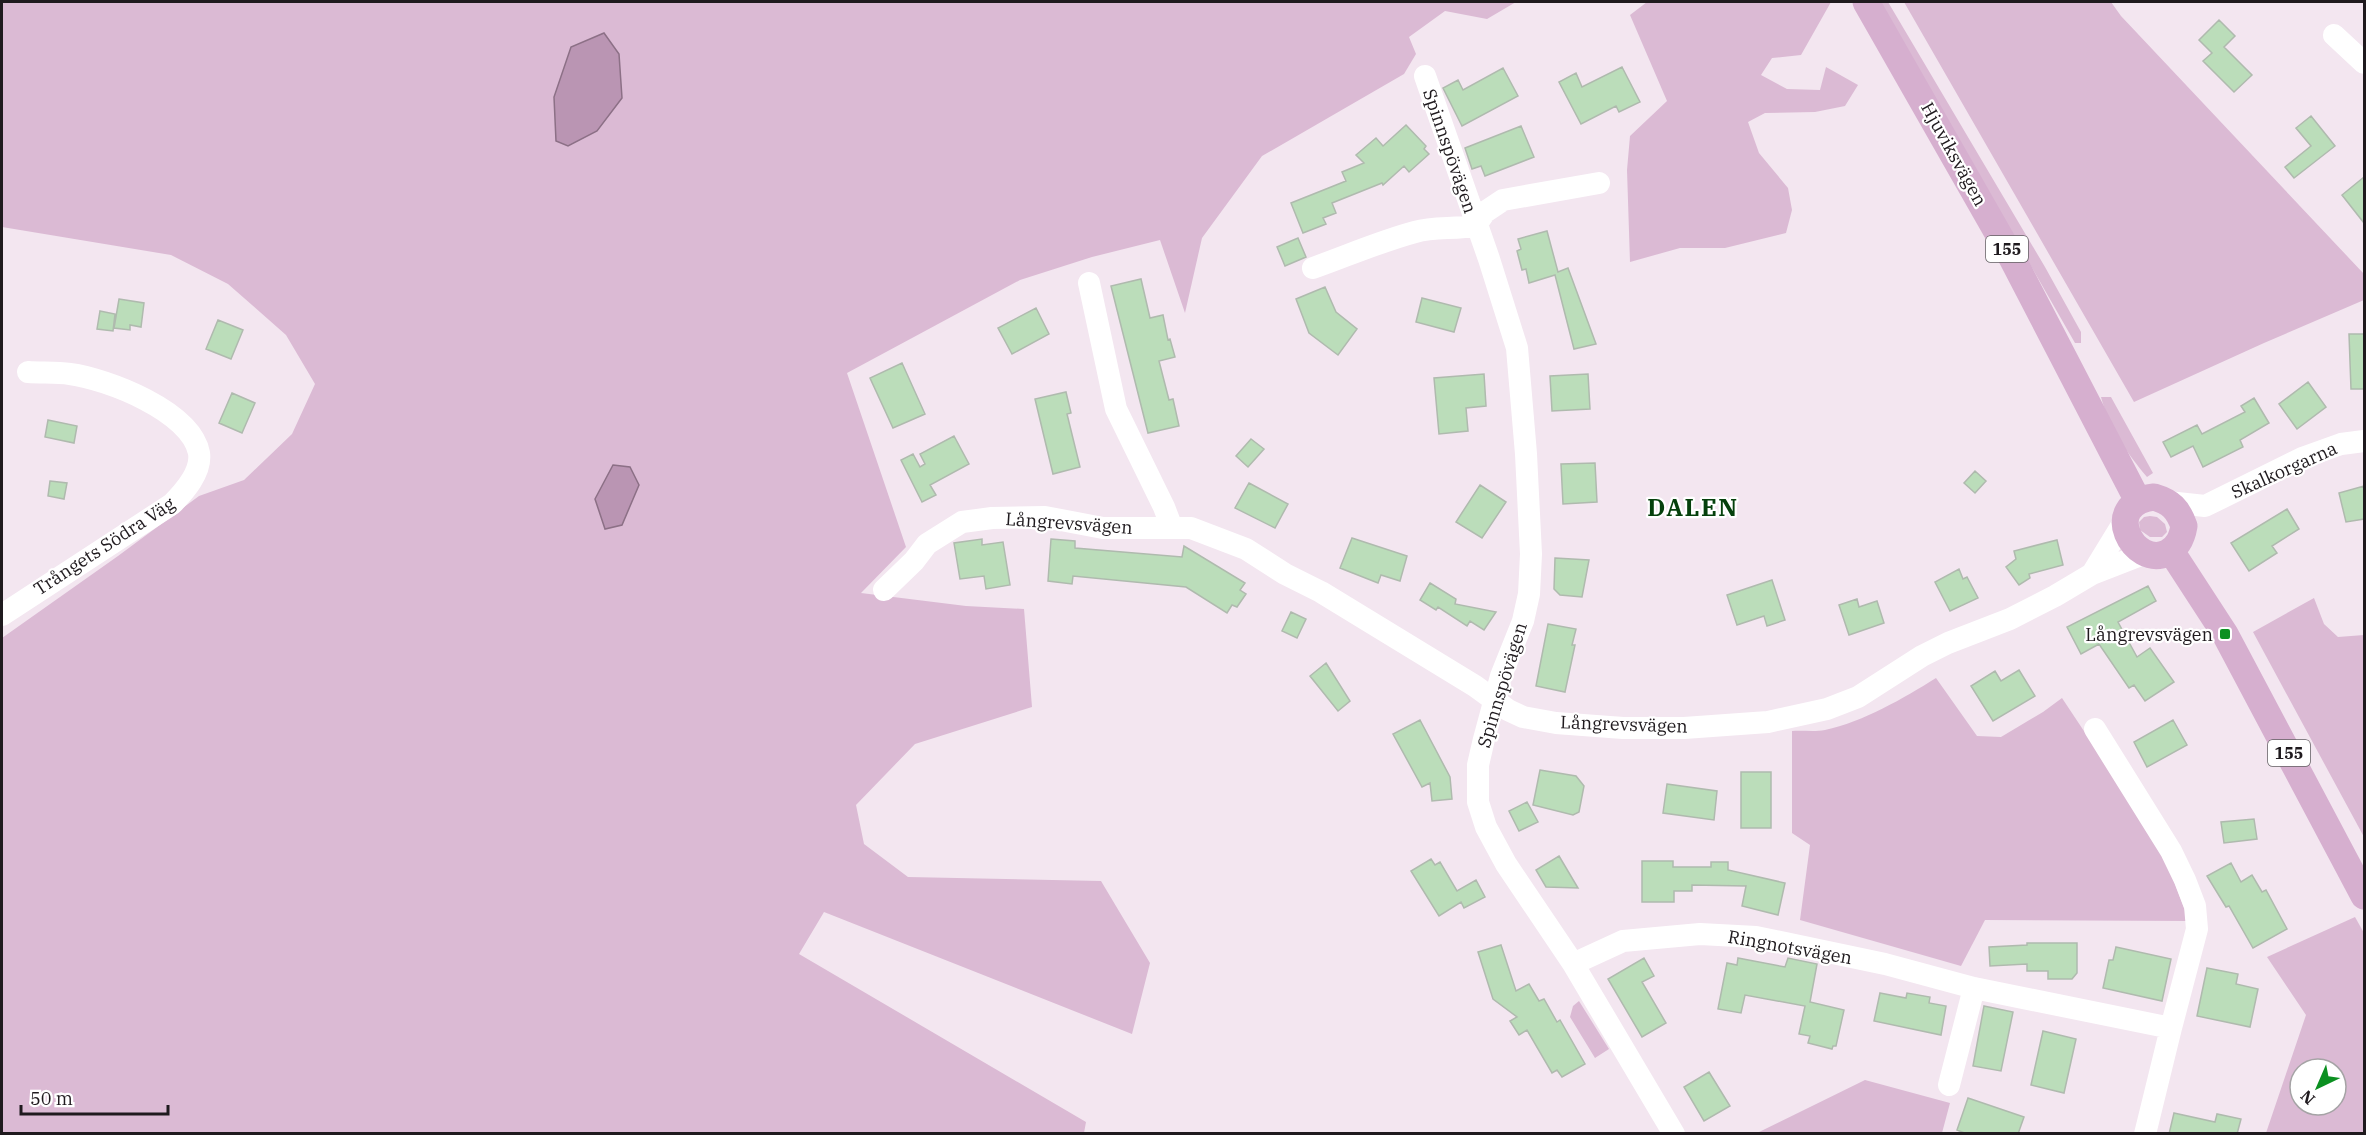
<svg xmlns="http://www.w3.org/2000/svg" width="2366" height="1135" font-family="'IBM Plex Serif',serif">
  <rect width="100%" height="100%" fill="#f3e6f0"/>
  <!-- green -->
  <path fill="#dbbad4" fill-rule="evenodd" d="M 2,2 L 1516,2 L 1487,19 L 1445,11 L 1409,37 L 1416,54 L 1404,74 L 1262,156 L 1202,238 L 1185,313 L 1160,240 L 1092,257 L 1020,280 L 847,373 L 906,547 L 861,593 L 966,606 L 1024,609 L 1032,707 L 915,744 L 856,805 L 864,844 L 908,877 L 1101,881 L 1150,963 L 1132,1034 L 824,912 L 799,954 L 1086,1122 L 1084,1133 L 2,1133 L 2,638 L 118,556 L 199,496 L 244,480 L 292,434 L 315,384 L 286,335 L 228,284 L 171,255 L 2,227 Z
    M 1647,2 L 1831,2 L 1801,55 L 1772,58 L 1761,75 L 1787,89 L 1820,90 L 1826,67 L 1858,85 L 1845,106 L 1815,112 L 1765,113 L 1748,122 L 1759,153 L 1788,188 L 1792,210 L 1786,233 L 1725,248 L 1680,248 L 1630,262 L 1627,170 L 1630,136 L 1667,101 L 1630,15 Z
    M 1880,2 L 1888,2 L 2045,267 L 2081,332 L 2081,343 L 2075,343 Z
    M 1904,2 L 2111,2 L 2121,16 L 2364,274 L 2364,300 L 2264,343 L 2134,402 Z
    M 2101,397 L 2111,397 L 2153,473 L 2147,477 C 2127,453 2109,428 2101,397 Z
    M 2150,516 L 2157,517 L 2165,524 L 2167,532 L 2162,537 L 2150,537 L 2140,530 L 2139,522 L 2144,517 Z
    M 2314,598 L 2324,624 L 2338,637 L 2364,635 L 2364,837 L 2253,632 Z
    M 1936,678 L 1977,736 L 2001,737 L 2043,712 L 2062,698 L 2161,847 L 2189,921 L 1985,920 L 1961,966 L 1800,920 L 1810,845 L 1792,833 L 1792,731 C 1802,730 1814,732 1825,730 C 1863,722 1904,698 1936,678 Z
    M 2355,917 L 2364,933 L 2364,1133 L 2266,1133 L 2306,1015 L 2267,957 ZM 2300,1069 L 2336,1069 L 2336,1105 L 2300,1105 Z
    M 1579,1001 L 1609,1049 L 1595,1058 L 1570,1017 L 1573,1006 Z
    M 1865,1080 L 1950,1103 L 1942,1133 L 1757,1133 Z"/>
  <!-- water -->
  <path fill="#ba95b3" stroke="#8c7086" stroke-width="1.5" d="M 604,33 L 619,54 L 622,98 L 597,131 L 568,146 L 556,141 L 554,97 L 571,47 Z
    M 613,465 L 630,467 L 639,485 L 622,525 L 605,529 L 595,499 Z"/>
  <!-- building -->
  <path fill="#bbddba" stroke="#afbaae" stroke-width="1.5" d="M 2219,20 L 2235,36 L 2224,47 L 2252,75 L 2234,92 L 2203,61 L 2212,53 L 2199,40 Z
    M 1622,67 L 1640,102 L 1619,112 L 1616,106 L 1581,124 L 1559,82 L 1576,73 L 1582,87 Z
    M 1503,68 L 1518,96 L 1462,126 L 1443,88 L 1458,80 L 1463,90 Z
    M 2311,116 L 2335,146 L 2294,178 L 2285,167 L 2311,146 L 2296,128 Z
    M 1406,125 L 1426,146 L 1424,149 L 1429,154 L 1409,172 L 1404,166 L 1383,185 L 1382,183 L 1332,203 L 1336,213 L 1323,218 L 1326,224 L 1303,233 L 1291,203 L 1346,181 L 1342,172 L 1364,163 L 1356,155 L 1376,138 L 1383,146 Z
    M 1521,126 L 1534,157 L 1485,176 L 1481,166 L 1472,169 L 1465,148 Z
    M 2364,177 L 2364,223 L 2342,195 Z
    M 1547,231 L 1558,272 L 1568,268 L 1596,344 L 1574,349 L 1555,275 L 1529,283 L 1526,269 L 1522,270 L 1517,251 L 1521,249 L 1518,239 Z
    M 1298,238 L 1306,257 L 1285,266 L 1277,247 Z
    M 1141,279 L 1150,318 L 1163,315 L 1168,340 L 1170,339 L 1175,357 L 1159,361 L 1169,400 L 1173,399 L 1179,426 L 1148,433 L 1111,286 Z
    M 1325,287 L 1336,312 L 1357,329 L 1338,355 L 1309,333 L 1296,299 Z
    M 1422,298 L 1461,308 L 1454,332 L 1416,322 Z
    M 119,299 L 144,303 L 141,327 L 130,325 L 130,330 L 114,328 Z
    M 1036,308 L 1049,334 L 1012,354 L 998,328 Z
    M 100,311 L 115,314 L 113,331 L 97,329 Z
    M 218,320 L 243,330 L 231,359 L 206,349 Z
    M 2349,334 L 2364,334 L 2364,389 L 2351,389 Z
    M 902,363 L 925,414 L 893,428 L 870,378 Z
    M 1484,374 L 1486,406 L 1466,408 L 1468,431 L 1439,434 L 1434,378 Z
    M 1588,374 L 1590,409 L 1552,411 L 1550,376 Z
    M 2308,382 L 2326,407 L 2297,429 L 2279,404 Z
    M 1066,392 L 1071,413 L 1067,414 L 1080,467 L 1053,474 L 1035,399 Z
    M 232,393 L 255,403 L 242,433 L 219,423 Z
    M 2254,398 L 2269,423 L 2240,440 L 2243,447 L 2203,467 L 2193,446 L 2171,457 L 2163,442 L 2197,425 L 2202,434 L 2245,412 L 2241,406 Z
    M 48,420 L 77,426 L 74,443 L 45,437 Z
    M 954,436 L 969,464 L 930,485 L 936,495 L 922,502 L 901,460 L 913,454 L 920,467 L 925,464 L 920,454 Z
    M 1251,439 L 1264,449 L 1248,467 L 1236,456 Z
    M 1595,463 L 1597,502 L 1563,504 L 1561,464 Z
    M 1975,471 L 1986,481 L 1975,493 L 1964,483 Z
    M 50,481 L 67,483 L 64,499 L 48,496 Z
    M 1249,483 L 1288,504 L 1275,528 L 1235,508 Z
    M 1480,485 L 1506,502 L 1482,538 L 1456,522 Z
    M 2364,486 L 2364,519 L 2346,522 L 2339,493 Z
    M 2287,509 L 2299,529 L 2272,546 L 2277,553 L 2249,571 L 2231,543 Z
    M 1352,538 L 1407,556 L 1400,581 L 1381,575 L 1378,583 L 1340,568 Z
    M 982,539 L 982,545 L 1003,542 L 1010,585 L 986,589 L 984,576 L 960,579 L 954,543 Z
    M 1051,539 L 1075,541 L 1075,548 L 1182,557 L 1184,546 L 1245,583 L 1240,590 L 1246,594 L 1237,607 L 1232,605 L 1227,613 L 1186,587 L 1073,576 L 1072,584 L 1048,581 Z
    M 2057,540 L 2063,565 L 2029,574 L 2030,578 L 2019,585 L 2006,567 L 2016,559 L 2014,551 Z
    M 1555,558 L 1589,560 L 1582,597 L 1560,595 L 1554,589 Z
    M 1959,569 L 1963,579 L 1967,577 L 1978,598 L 1950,611 L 1935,582 Z
    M 1772,580 L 1785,620 L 1767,626 L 1764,616 L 1737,625 L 1727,595 Z
    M 1430,583 L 1456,599 L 1455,604 L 1496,612 L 1484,630 L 1470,621 L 1467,626 L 1438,607 L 1436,610 L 1420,600 Z
    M 2148,586 L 2156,601 L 2118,622 L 2137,657 L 2150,648 L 2174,682 L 2145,701 L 2134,685 L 2129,688 L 2099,644 L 2081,654 L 2067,627 Z
    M 1857,599 L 1859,607 L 1877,601 L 1884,623 L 1849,635 L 1839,605 Z
    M 1291,612 L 1306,619 L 1297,638 L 1282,631 Z
    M 1548,624 L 1576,629 L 1572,645 L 1575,645 L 1565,692 L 1536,686 Z
    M 1326,663 L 1350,701 L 1338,711 L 1310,676 Z
    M 2019,670 L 2035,696 L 1993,721 L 1971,686 L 1995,671 L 2001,681 Z
    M 1420,720 L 1450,777 L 1452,799 L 1432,801 L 1430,783 L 1422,787 L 1393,734 Z
    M 2173,720 L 2187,745 L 2147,767 L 2134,742 Z
    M 1540,770 L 1576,776 L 1584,786 L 1579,812 L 1573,815 L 1533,805 Z
    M 1741,772 L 1771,772 L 1771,828 L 1741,828 Z
    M 1667,784 L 1717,791 L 1714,820 L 1663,813 Z
    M 1527,802 L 1538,822 L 1519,831 L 1509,811 Z
    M 2254,819 L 2257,839 L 2224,843 L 2221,822 Z
    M 1559,856 L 1578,888 L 1546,887 L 1536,870 Z
    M 1431,859 L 1435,865 L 1440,862 L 1457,891 L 1476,880 L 1485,897 L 1464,908 L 1461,902 L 1439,916 L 1411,871 Z
    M 1642,861 L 1673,861 L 1673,867 L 1711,867 L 1711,862 L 1728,862 L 1728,870 L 1785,883 L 1778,915 L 1742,906 L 1746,886 L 1692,885 L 1692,891 L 1674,891 L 1674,902 L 1642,902 Z
    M 2231,863 L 2241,882 L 2252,875 L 2262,892 L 2266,890 L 2287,929 L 2253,948 L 2229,906 L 2226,907 L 2207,876 Z
    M 2027,943 L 2077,943 L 2077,973 L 2072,979 L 2048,979 L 2048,971 L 2027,971 L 2027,964 L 1990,966 L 1989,947 L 2027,945 Z
    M 1501,945 L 1516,991 L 1529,984 L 1539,1001 L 1544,999 L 1557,1022 L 1560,1020 L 1585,1064 L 1562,1077 L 1557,1070 L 1552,1073 L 1527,1030 L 1519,1035 L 1510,1021 L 1517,1017 L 1493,999 L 1478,952 Z
    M 2116,947 L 2171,959 L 2162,1001 L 2103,988 L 2109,960 L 2113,960 Z
    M 1644,958 L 1654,976 L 1642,982 L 1666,1023 L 1642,1037 L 1608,979 Z
    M 1738,958 L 1785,967 L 1788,958 L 1817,964 L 1810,1002 L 1844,1010 L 1836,1046 L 1833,1046 L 1832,1049 L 1808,1043 L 1810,1036 L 1799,1034 L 1805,1006 L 1745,995 L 1741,1013 L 1718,1009 L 1727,963 L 1737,965 Z
    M 2207,968 L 2238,974 L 2236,984 L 2258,989 L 2250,1027 L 2197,1016 Z
    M 1880,993 L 1906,998 L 1907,993 L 1930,997 L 1929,1003 L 1946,1006 L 1941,1035 L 1874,1021 Z
    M 1984,1006 L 2013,1012 L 2001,1071 L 1973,1066 Z
    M 2043,1031 L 2076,1039 L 2064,1093 L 2031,1085 Z
    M 1709,1072 L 1730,1106 L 1704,1121 L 1684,1087 Z
    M 1968,1098 L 2024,1117 L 2018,1134 L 1967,1134 L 1957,1130 Z
    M 2174,1113 L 2215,1122 L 2217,1114 L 2241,1119 L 2237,1134 L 2169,1134 Z"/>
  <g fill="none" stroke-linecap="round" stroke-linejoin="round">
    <!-- minor -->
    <path stroke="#fff" stroke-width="22" d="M 2334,35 L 2364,63
      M 1425,76 L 1489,259 L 1517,348 L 1526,454 L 1531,554 L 1529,594 L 1523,621 L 1501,676 L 1484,739 L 1478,765 L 1478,802 L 1486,827 L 1506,864 L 1572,962 L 1674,1134
      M 1313,268 C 1347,256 1381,241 1415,232 C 1436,226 1456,230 1476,225 L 1485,212 L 1503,200 L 1599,183
      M 1089,283 L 1116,409 L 1164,507 L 1172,528
      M 2168,502 L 2205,506 L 2302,458 L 2341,444 L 2364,441
      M 2092,574 L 2125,520
      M 884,590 L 914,561 L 927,544 L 962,522 L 992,518 L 1045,517 L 1103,528 L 1191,528 L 1246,549 L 1285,574 L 1321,592 L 1475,686 L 1508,710 L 1523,717 L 1556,723 L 1623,728 L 1684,728 L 1768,722 L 1827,709 L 1858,697 L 1922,656 L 1948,643 L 2010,619 L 2055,596 L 2092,574 L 2146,553
      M 2,615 L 172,504 C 184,492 202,472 199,453 C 191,411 107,379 70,374 C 56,372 42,373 28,372
      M 1573,964 L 1623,941 L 1700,934 L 1756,937 L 1885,964 L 1974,988 L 2171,1028 L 2197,929 L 2195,906 L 2185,880 L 2171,851 L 2095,729
      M 1949,1085 L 1974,988
      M 2145,1134 L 2171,1028"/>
    <!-- major -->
    <path stroke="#d6afcf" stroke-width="27" d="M 1866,2 L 2012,258 L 2138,501
      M 2154,497 C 2171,502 2178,509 2184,526 C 2182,538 2178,547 2167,553 C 2134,569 2099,504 2154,497 Z
      M 2171,551 L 2225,634 L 2364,896"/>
  </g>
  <!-- markers -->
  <rect fill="#0b9021" stroke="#fff" stroke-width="2" x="2219" y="628" width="12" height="12" rx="3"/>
  <g text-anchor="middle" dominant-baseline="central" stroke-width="4.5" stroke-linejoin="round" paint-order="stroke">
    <!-- shield labels -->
    <g fill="#fff" stroke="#625f62" stroke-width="1.5">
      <rect x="1986" y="236" width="42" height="26" rx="4.5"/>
      <rect x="2268" y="740" width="42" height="26" rx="4.5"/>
    </g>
    <g font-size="16" font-weight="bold" fill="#1f1a1e">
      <text x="2007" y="249">155</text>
      <text x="2289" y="753">155</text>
    </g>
    <!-- street labels -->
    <g font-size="18" fill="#1f1a1e" stroke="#fff">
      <text transform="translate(1450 151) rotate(71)">Spinnspövägen</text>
      <text transform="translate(1954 154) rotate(61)">Hjuviksvägen</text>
      <text transform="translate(2284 470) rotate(-24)">Skalkorgarna</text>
      <text transform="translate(1069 523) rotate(4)">Långrevsvägen</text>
      <text transform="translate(104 546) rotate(-33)">Trångets Södra Väg</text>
      <text transform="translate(1502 685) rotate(-73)">Spinnspövägen</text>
      <text transform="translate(1624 724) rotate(2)">Långrevsvägen</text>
      <text transform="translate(1790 947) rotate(10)">Ringnotsvägen</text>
    </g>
    <!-- poi labels -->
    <g font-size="18" fill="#1f1a1e" stroke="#fff" text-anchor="end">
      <text x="2213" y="634">Långrevsvägen</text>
    </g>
    <!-- district labels -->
    <g font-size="24" font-weight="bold" letter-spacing="1.5" fill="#05400c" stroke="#fff">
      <text x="1693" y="507">DALEN</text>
    </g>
  </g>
  <!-- border -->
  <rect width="2366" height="1135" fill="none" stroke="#1f1a1e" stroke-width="6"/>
  <!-- north arrow -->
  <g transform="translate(2318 1087) rotate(224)"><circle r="28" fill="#ffffff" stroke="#a5a3a5" stroke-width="1.5"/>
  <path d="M0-4.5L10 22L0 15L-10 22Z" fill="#0b9021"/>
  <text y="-9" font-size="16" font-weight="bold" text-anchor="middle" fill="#1f1a1e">N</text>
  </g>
  <!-- scale -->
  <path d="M21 1105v9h147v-9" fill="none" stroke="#1f1a1e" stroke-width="3"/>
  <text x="30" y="1105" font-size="18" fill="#1f1a1e" stroke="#ffffff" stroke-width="4.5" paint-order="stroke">50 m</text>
</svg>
